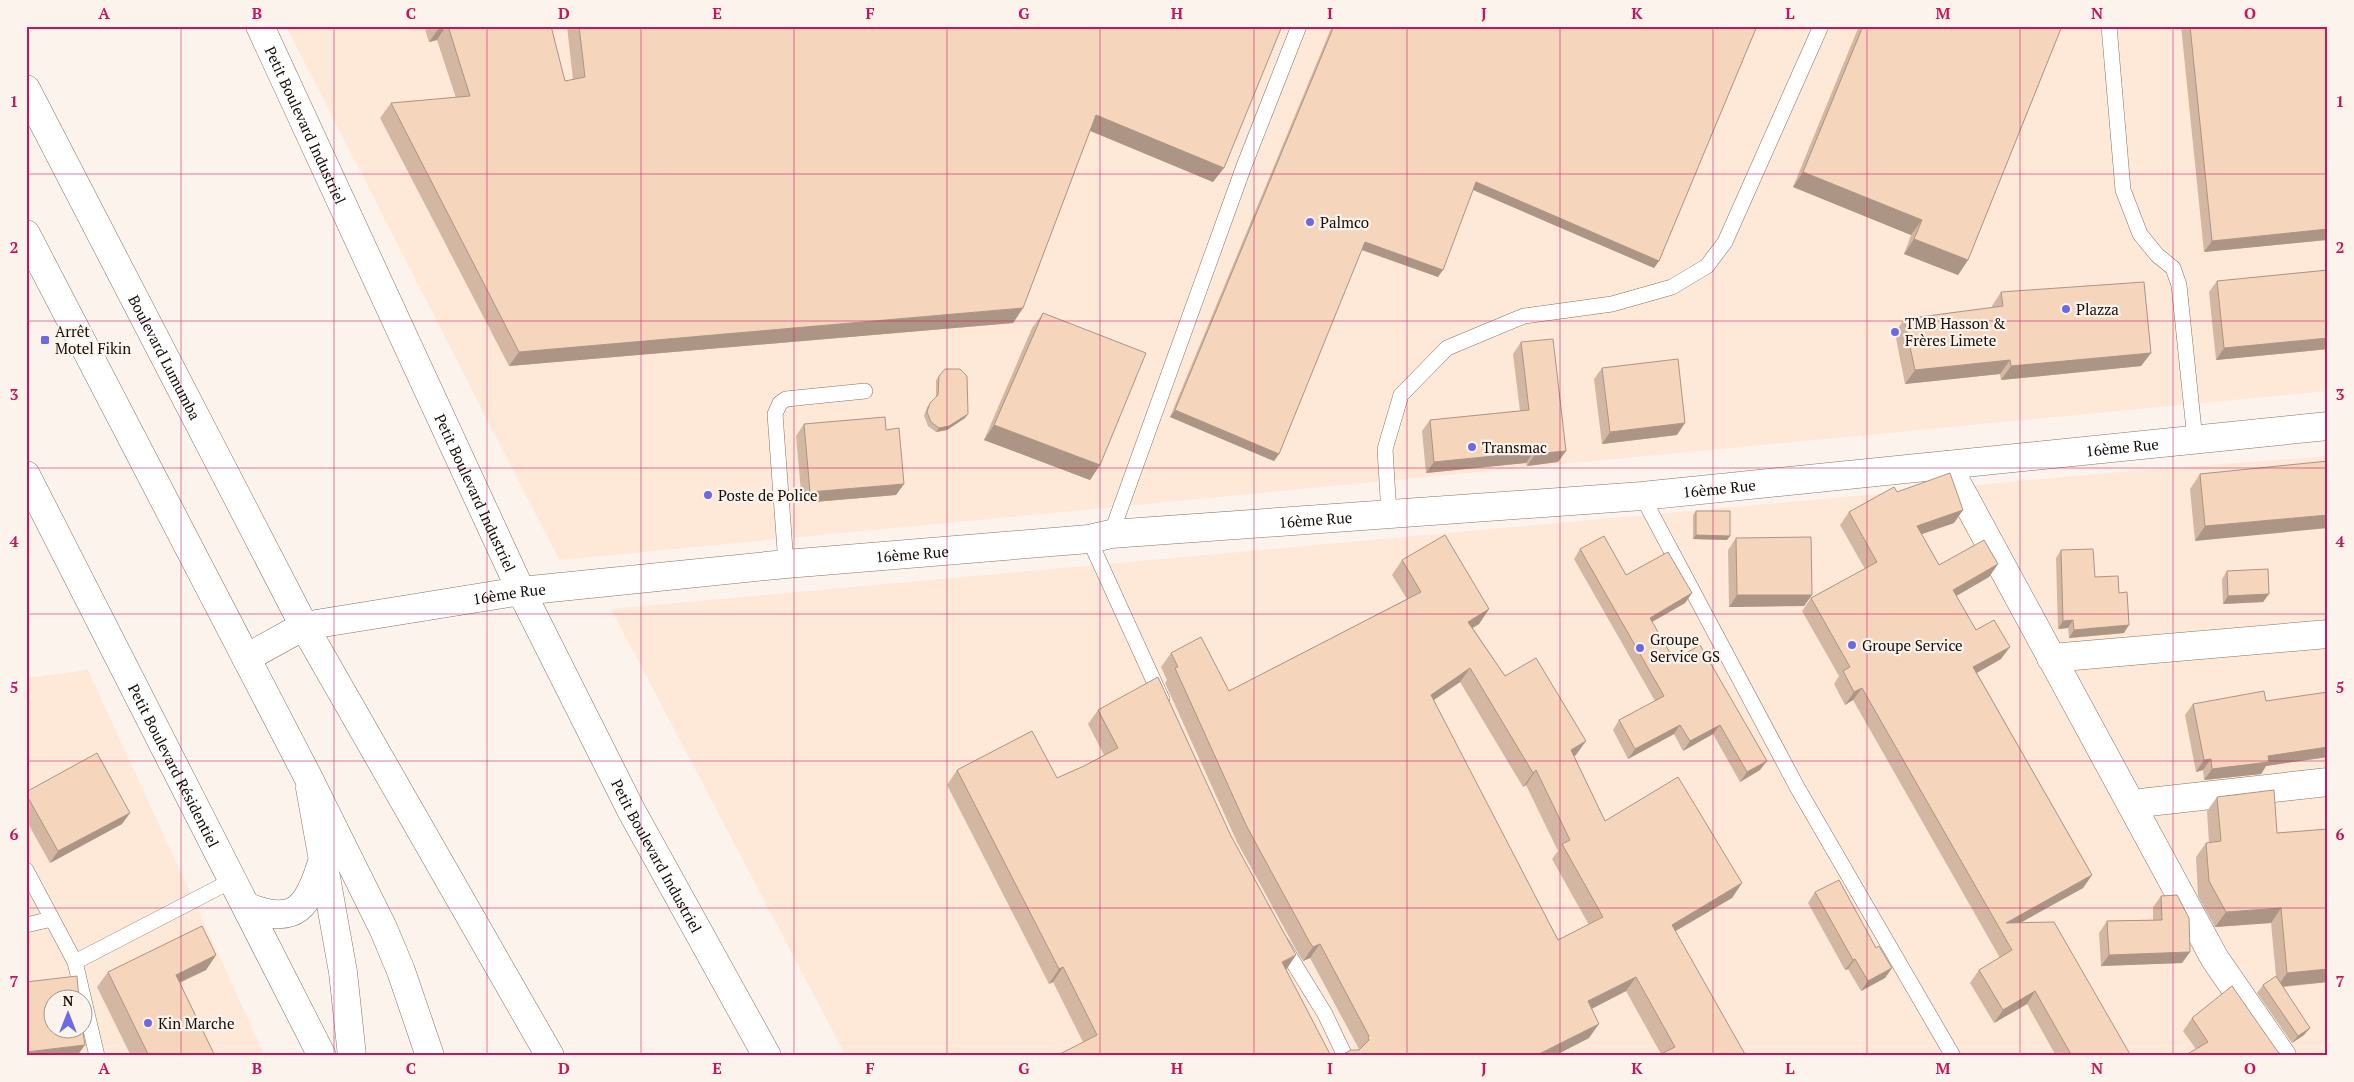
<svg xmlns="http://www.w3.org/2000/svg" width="2354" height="1082" font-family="'PT Serif',serif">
  <rect width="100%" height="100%" fill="#fcf3ec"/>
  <!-- built -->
  <path fill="#fee8d7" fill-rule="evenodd" d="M 286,26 L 2328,26 L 2328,391 L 559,560 Z
    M 2328,456 L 2328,1056 L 846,1056 L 611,609 L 2108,473 Z
    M 88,670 L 265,1056 L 26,1056 L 26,678 ZM 52,1000 L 82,1000 L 82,1030 L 52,1030 Z"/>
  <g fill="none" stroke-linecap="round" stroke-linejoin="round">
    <defs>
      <path id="lane" d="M 2109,26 L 2123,190 L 2140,234 L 2157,255 L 2173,268 L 2179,285 L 2195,440
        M 1642,496 L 1797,787 L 1953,1056
        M 1389,514 L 1385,449 L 1401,395 L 1447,348 L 1524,316 L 1612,304 L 1672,287 L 1707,266 L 1725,242 L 1821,26
        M 1111,534 L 1244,166 L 1299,26
        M 1089,539 L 1162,699
        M 786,564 L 775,414 L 780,403 L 786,399 L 865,391
        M 26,870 L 75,962 L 233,880
        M 26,925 L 52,919
        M 1282,944 L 1325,1014 L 1345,1056
        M 75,962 L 97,1056"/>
      <g id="street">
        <path id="s1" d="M 260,26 L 521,591 L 631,810 L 767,1056"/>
        <path d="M 1947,465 L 2215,959 L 2282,1056"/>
        <path id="s2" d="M 26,475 L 322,1056"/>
        <path id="s3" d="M 246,658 L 304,626 L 521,591 L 786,564 L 1089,539 L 1111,534 L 1642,496 L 2328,426"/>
        <path d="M 2051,658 L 2328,634"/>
        <path d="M 2131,804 L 2328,782"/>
      </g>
      <path id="secondary" d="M 310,788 L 343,972 L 352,1056
        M 246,906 C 297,928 309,905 323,859"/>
      <g id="highway">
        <path id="s4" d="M 26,89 L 304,626 L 550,1056"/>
        <path d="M 26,234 L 307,775 L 383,928 L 401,971 L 430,1056"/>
      </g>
    </defs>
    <!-- lane casing -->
    <use href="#lane" stroke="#867364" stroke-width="16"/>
    <!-- street casing -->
    <use href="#street" stroke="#867364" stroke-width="29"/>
    <!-- secondary casing -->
    <use href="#secondary" stroke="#867364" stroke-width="29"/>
    <!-- highway casing -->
    <use href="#highway" stroke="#867364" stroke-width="29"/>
    <!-- lane -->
    <use href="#lane" stroke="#fff" stroke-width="15"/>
    <!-- street -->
    <use href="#street" stroke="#fff" stroke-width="28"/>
    <!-- secondary -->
    <use href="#secondary" stroke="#fff" stroke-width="28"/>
    <!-- highway -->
    <use href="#highway" stroke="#fff" stroke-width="28"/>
  </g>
  <!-- wall -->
  <path fill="#d3b7a2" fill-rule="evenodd" d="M 424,26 L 551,26 L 565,81 L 573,80 L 567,26 L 1282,26 L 1213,182 L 1090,131 L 1023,308 L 1013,323 L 509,366 L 380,118 L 391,103 L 456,98 L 437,40 L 429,42 Z
    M 1332,26 L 1757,26 L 1659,261 L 1654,268 L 1473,190 L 1438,277 L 1361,250 L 1279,454 L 1274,461 L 1170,417 Z
    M 1859,26 L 2062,26 L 1968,260 L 1958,275 L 1904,254 L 1911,235 L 1793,187 Z
    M 2181,26 L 2328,26 L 2328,260 L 2326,240 L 2204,252 Z
    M 2328,270 L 2328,349 L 2216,360 L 2209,292 L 2217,281 Z
    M 2001,292 L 2151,353 L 2141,366 L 2001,380 L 2000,374 L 1905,384 L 1895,333 L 1904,319 L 1992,308 L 1992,306 Z
    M 1043,313 L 1100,465 L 1090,480 L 984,440 L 1032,328 Z
    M 1521,342 L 1566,451 L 1558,462 L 1527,466 L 1526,463 L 1426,473 L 1422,431 L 1430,420 L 1520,411 L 1513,354 Z
    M 1602,368 L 1677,435 L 1602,444 L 1594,379 Z
    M 939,376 L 965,418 L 947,430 L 936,432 L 928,426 L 924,416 L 927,407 L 936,398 L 936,380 Z
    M 804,424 L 886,430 L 904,484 L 896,495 L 802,503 L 796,436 Z
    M 2328,461 L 2195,541 L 2190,489 L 2200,474 Z
    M 1897,492 L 1963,510 L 1954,523 L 1921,534 L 1939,565 L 1998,564 L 1989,577 L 1956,596 L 1976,630 L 2001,659 L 1977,673 L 2092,875 L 2083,888 L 2020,923 L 2131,1056 L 2056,1056 L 2027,1004 L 1994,1023 L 1970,983 L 1979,970 L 2000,958 L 1853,700 L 1845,705 L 1834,684 L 1839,676 L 1802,611 L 1811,598 L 1865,569 L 1840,525 L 1849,512 Z
    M 1696,511 L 1727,540 L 1693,539 L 1693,515 Z
    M 1736,538 L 1812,595 L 1804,606 L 1729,607 L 1728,550 Z
    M 1580,549 L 1626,575 L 1692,593 L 1685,603 L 1652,622 L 1674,660 L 1760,770 L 1740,782 L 1713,734 L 1683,751 L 1674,734 L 1628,759 L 1613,730 L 1619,720 L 1655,701 L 1574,559 Z
    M 2061,550 L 2095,577 L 2119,593 L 2124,633 L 2069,638 L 2068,628 L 2058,629 L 2056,558 Z
    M 1402,560 L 1489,609 L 1479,624 L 1473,628 L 1505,676 L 1576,755 L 1574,756 L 1605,821 L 1742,883 L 1732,898 L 1675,931 L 1746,1056 L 1661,1054 L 1626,991 L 1591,1009 L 1589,1038 L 1554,1056 L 1340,1056 L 1359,1049 L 1310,958 L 1303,961 L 1299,955 L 1237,842 L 1165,683 L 1167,680 L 1161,667 L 1171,653 L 1229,691 L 1407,599 L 1392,575 ZM 1460,682 L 1523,787 L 1526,785 L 1558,851 L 1552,859 L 1589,925 L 1558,940 L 1433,700 Z
    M 2227,571 L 2269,594 L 2263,602 L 2223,604 L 2222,579 Z
    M 2328,692 L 2328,757 L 2266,766 L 2261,774 L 2204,780 L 2203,770 L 2196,772 L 2185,715 L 2193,704 L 2266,701 Z
    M 1098,710 L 1286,969 L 1083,1042 L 1053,982 L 1049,984 L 947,785 L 957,770 L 1057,778 L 1084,766 L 1104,755 L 1088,724 Z
    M 26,792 L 122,824 L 50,863 L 26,820 Z
    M 2217,797 L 2277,833 L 2328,829 L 2328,982 L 2283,987 L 2304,1035 L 2292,1043 L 2257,993 L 2263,985 L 2276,976 L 2271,923 L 2215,927 L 2198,896 L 2196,857 L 2206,843 L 2209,843 L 2207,811 Z
    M 1815,892 L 1876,948 L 1892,968 L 1885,978 L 1861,991 L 1848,969 L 1845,970 L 1808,903 Z
    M 2161,896 L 2190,952 L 2182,963 L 2101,966 L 2099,933 L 2107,921 L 2153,920 L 2153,907 Z
    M 216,955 L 206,970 L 180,983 L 215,1056 L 131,1056 L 97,987 L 108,972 Z
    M 2192,1018 L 2278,1052 L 2196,1049 L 2183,1031 Z"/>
  <!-- shaded-wall -->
  <path fill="#ac9584" d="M 443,26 L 446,26 L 437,40 L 429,42 L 439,28 Z
    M 1096,115 L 1224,168 L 1213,182 L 1086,129 Z
    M 1803,172 L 1922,220 L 1911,235 L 1793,187 Z
    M 1476,182 L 1659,261 L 1654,268 L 1471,189 Z
    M 2328,229 L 2328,237 L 2326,240 L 2204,252 L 2212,241 Z
    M 1914,239 L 1968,260 L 1958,275 L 1904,254 Z
    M 1365,242 L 1443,270 L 1438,277 L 1360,249 Z
    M 1023,308 L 1013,323 L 509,366 L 519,352 Z
    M 2328,338 L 2328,349 L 2216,360 L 2224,348 Z
    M 2151,353 L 2141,366 L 2001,380 L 2011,366 Z
    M 2010,360 L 2000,374 L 1905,384 L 1915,370 Z
    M 1175,410 L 1279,454 L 1274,461 L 1170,417 Z
    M 968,414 L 965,418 L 947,430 L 936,432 L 939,428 Z
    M 1685,423 L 1677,435 L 1602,444 L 1610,432 Z
    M 994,425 L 1100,465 L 1090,480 L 984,440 Z
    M 1566,451 L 1558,462 L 1527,466 L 1535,454 Z
    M 1534,452 L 1526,463 L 1426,473 L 1434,462 Z
    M 904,484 L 896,495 L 802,503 L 810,492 Z
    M 1963,510 L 1954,523 L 1908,539 L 1917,526 Z
    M 2328,515 L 2328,528 L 2195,541 L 2205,526 Z
    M 1696,535 L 1730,536 L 1727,540 L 1693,539 Z
    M 1998,564 L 1989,577 L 1944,603 L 1953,590 Z
    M 1692,593 L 1685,603 L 1643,627 L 1650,618 Z
    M 2269,594 L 2263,602 L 2223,604 L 2228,596 Z
    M 1737,595 L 1812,595 L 1804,606 L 1729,607 Z
    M 1489,609 L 1479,624 L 1458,636 L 1468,622 Z
    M 2073,620 L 2068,628 L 2058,629 L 2063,621 Z
    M 2129,625 L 2124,633 L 2069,638 L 2074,630 Z
    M 2010,647 L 2001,659 L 1964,680 L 1973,667 Z
    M 1470,668 L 1460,682 L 1421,709 L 1431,695 Z
    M 1862,688 L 1853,700 L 1845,705 L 1854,692 Z
    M 1680,725 L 1674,734 L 1628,759 L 1635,749 Z
    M 1720,725 L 1713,734 L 1683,751 L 1690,741 Z
    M 1586,741 L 1576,755 L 1561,764 L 1571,750 Z
    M 2328,747 L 2328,757 L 2266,766 L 2261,774 L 2204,780 L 2212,769 L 2268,756 Z
    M 2211,759 L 2203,770 L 2196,772 L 2204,760 Z
    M 1767,761 L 1760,770 L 1740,782 L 1747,772 Z
    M 1536,770 L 1526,785 L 1523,787 L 1533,773 Z
    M 130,813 L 122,824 L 50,863 L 58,851 Z
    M 2092,875 L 2083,888 L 2002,933 L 2006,923 Z
    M 1742,883 L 1732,898 L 1662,939 L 1672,925 Z
    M 2281,908 L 2271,923 L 2215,927 L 2226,912 Z
    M 1320,944 L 1310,958 L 1303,961 L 1313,947 Z
    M 2190,952 L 2182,963 L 2101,966 L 2109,955 Z
    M 216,955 L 206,970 L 165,989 L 176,975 Z
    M 1296,955 L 1286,970 L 1282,962 Z
    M 1855,959 L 1848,969 L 1845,970 L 1853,960 Z
    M 1063,967 L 1053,982 L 1049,984 L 1059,969 Z
    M 1892,968 L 1885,978 L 1861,991 L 1868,981 Z
    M 2328,969 L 2328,982 L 2277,987 L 2287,973 Z
    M 1636,977 L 1626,991 L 1578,1016 L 1588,1001 Z
    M 2035,991 L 2027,1004 L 1994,1023 L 2003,1010 Z
    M 1599,1024 L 1589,1038 L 1554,1056 L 1535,1056 Z
    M 2310,1028 L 2304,1035 L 2292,1043 L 2298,1036 Z
    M 85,1045 L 77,1056 L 26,1056 L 26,1052 Z"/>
  <!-- building -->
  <path fill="#f5d5bc" stroke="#ac9584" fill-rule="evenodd" d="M 448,26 L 551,26 L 565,81 L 585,77 L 579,26 L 1282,26 L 1224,168 L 1096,115 L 1023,308 L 519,352 L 391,103 L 470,96 Z
    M 1334,26 L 1757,26 L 1659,261 L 1476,182 L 1443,270 L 1365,242 L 1279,454 L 1175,410 Z
    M 1863,26 L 2062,26 L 1968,260 L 1914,239 L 1922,220 L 1803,172 Z
    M 2190,26 L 2328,26 L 2328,229 L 2212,241 Z
    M 2328,270 L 2328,338 L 2224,348 L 2217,281 Z
    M 2144,282 L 2151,353 L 2011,366 L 2010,360 L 1915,370 L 1904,319 L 2003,306 L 2001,292 Z
    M 1043,313 L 1146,353 L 1100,465 L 994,425 Z
    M 1553,339 L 1566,451 L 1535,454 L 1534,452 L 1434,462 L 1430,420 L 1529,410 L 1521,342 Z
    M 1678,359 L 1685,423 L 1610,432 L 1602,368 Z
    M 945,369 L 960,369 L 967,376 L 968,414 L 949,426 L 939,428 L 931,422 L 927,412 L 930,403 L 938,395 L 939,376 Z
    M 885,417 L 886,430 L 899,428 L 904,484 L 810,492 L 804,424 Z
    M 2328,461 L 2328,515 L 2205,526 L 2200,474 Z
    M 1950,473 L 1963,510 L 1917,526 L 1939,565 L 1984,540 L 1998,564 L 1953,590 L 1976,630 L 1994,620 L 2010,647 L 1973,667 L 2092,875 L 2006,923 L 2054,922 L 2131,1056 L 2072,1056 L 2035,991 L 2003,1010 L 1979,970 L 2012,950 L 1862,688 L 1854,692 L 1843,671 L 1850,667 L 1811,598 L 1877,562 L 1849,512 L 1894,487 L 1897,492 Z
    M 1696,511 L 1730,511 L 1730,536 L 1696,535 Z
    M 1445,535 L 1489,609 L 1468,622 L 1505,676 L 1536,658 L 1586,741 L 1571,750 L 1605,821 L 1678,777 L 1742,883 L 1672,925 L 1746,1056 L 1657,1056 L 1675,1047 L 1636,977 L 1588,1001 L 1599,1024 L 1535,1056 L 1340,1056 L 1351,1050 L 1359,1050 L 1369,1040 L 1368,1037 L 1369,1036 L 1320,944 L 1313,947 L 1309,941 L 1247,827 L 1175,668 L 1178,667 L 1171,653 L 1201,637 L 1229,691 L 1421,592 L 1402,560 ZM 1470,668 L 1533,773 L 1536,770 L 1570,840 L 1562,844 L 1603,917 L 1558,940 L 1431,695 Z
    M 1604,536 L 1626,575 L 1668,552 L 1692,593 L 1650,618 L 1674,660 L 1700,645 L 1767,761 L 1747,772 L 1720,725 L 1690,741 L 1680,725 L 1635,749 L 1619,720 L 1664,696 L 1580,549 Z
    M 1811,537 L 1812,595 L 1737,595 L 1736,538 Z
    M 2093,549 L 2095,577 L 2118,576 L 2119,593 L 2127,592 L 2129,625 L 2074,630 L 2073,620 L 2063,621 L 2061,550 Z
    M 2268,569 L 2269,594 L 2228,596 L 2227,571 Z
    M 1158,677 L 1231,836 L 1296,955 L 1282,962 L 1331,1056 L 1056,1056 L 1097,1035 L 1063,967 L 1059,969 L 957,770 L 1032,731 L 1057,778 L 1084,766 L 1118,748 L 1098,710 Z
    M 2264,691 L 2266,701 L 2328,692 L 2328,747 L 2268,756 L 2269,762 L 2212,769 L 2211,759 L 2204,760 L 2193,704 Z
    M 97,753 L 130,813 L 58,851 L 26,794 L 26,792 Z
    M 2274,790 L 2277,833 L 2328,829 L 2328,969 L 2287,973 L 2281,908 L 2226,912 L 2209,881 L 2206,843 L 2221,841 L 2217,797 Z
    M 1839,880 L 1876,948 L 1879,946 L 1892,968 L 1868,981 L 1855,959 L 1853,960 L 1815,892 Z
    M 2177,895 L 2189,918 L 2190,952 L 2109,955 L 2107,921 L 2162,920 L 2161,896 Z
    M 202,926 L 216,955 L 176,975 L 215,1056 L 149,1056 L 108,972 Z
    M 77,976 L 79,1000 L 52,1000 L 52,1030 L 82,1030 L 82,1026 L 85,1045 L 26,1052 L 26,982 Z
    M 2276,976 L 2310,1028 L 2298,1036 L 2263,985 Z
    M 2232,986 L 2278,1052 L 2284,1056 L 2184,1056 L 2208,1042 L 2192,1018 Z"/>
  <!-- grid -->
  <path fill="none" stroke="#c2185b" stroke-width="1" stroke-opacity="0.55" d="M 181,26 L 181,1056M 334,26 L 334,1056M 487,26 L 487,1056M 641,26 L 641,1056M 794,26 L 794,1056M 947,26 L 947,1056M 1100,26 L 1100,1056M 1254,26 L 1254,1056M 1407,26 L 1407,1056M 1560,26 L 1560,1056M 1713,26 L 1713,1056M 1867,26 L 1867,1056M 2020,26 L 2020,1056M 2173,26 L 2173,1056M 26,174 L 2328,174M 26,321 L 2328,321M 26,468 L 2328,468M 26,614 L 2328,614M 26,761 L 2328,761M 26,908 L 2328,908"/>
  <!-- markers -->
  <g fill="#6b6ae4" stroke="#fcf3ec" stroke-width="2">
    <circle cx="1310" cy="222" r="5"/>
    <circle cx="2066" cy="309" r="5"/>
    <circle cx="1895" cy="332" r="5"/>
    <rect x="40" y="335" width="10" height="10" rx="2.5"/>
    <circle cx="1472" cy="447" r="5"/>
    <circle cx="708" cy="495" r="5"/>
    <circle cx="1852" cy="645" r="5"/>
    <circle cx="1640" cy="648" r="5"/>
    <circle cx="148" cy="1023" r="5"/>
  </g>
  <g text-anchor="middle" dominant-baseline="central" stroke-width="4.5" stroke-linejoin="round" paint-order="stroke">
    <!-- street labels -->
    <g font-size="15" fill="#150e09" stroke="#fcf3ec">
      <text stroke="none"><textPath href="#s1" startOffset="109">Petit Boulevard Industriel</textPath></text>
      <text stroke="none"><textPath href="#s4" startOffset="302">Boulevard Lumumba</textPath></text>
      <text stroke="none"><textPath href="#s3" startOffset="1894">16ème Rue</textPath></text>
      <text stroke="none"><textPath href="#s3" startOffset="1489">16ème Rue</textPath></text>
      <text stroke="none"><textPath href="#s1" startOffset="514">Petit Boulevard Industriel</textPath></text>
      <text stroke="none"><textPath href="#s3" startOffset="1084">16ème Rue</textPath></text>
      <text stroke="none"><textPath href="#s3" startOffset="679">16ème Rue</textPath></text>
      <text stroke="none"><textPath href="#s3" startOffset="274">16ème Rue</textPath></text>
      <text stroke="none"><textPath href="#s2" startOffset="326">Petit Boulevard Résidentiel</textPath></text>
      <text stroke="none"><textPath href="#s1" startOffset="920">Petit Boulevard Industriel</textPath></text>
    </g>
    <!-- poi labels -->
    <g font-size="15" fill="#150e09" stroke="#fcf3ec" text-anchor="start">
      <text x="1320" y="222">Palmco</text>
      <text x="2076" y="309">Plazza</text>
      <text x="1905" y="323">TMB Hasson &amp;<tspan x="1905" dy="17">Frères Limete</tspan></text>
      <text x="55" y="331">Arrêt<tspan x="55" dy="17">Motel Fikin</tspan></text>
      <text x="1482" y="447">Transmac</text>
      <text x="718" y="495">Poste de Police</text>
      <text x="1650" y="639">Groupe<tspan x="1650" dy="17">Service GS</tspan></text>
      <text x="1862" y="645">Groupe Service</text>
      <text x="158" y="1023">Kin Marche</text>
    </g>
  </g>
  <!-- border -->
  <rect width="2354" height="1082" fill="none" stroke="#fcf3ec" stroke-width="55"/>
  <!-- north arrow -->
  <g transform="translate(68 1014)"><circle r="24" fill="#fcf3ec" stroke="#a09791"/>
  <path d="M0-4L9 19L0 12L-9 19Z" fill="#6b6ae4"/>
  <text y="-8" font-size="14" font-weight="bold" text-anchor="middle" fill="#150e09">N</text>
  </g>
  <rect x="28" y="28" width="2298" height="1026" fill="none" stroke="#c2185b" stroke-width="2"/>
  <g font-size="16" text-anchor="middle" font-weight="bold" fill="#c2185b">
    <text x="104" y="19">A</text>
    <text x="257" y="19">B</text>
    <text x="411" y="19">C</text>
    <text x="564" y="19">D</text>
    <text x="717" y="19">E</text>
    <text x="870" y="19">F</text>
    <text x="1024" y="19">G</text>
    <text x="1177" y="19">H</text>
    <text x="1330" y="19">I</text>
    <text x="1484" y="19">J</text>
    <text x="1637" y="19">K</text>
    <text x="1790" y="19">L</text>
    <text x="1943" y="19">M</text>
    <text x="2097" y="19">N</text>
    <text x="2250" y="19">O</text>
    <text x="14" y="107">1</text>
    <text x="2340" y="107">1</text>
    <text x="14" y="253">2</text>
    <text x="2340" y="253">2</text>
    <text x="14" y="400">3</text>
    <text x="2340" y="400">3</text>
    <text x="14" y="547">4</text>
    <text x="2340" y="547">4</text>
    <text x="14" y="693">5</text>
    <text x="2340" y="693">5</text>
    <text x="14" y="840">6</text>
    <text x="2340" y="840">6</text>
    <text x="14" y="987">7</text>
    <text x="2340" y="987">7</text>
    <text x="104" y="1074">A</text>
    <text x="257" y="1074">B</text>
    <text x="411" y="1074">C</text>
    <text x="564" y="1074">D</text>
    <text x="717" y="1074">E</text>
    <text x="870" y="1074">F</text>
    <text x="1024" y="1074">G</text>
    <text x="1177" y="1074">H</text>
    <text x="1330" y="1074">I</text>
    <text x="1484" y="1074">J</text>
    <text x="1637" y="1074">K</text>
    <text x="1790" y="1074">L</text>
    <text x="1943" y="1074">M</text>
    <text x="2097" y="1074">N</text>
    <text x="2250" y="1074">O</text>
  </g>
</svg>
